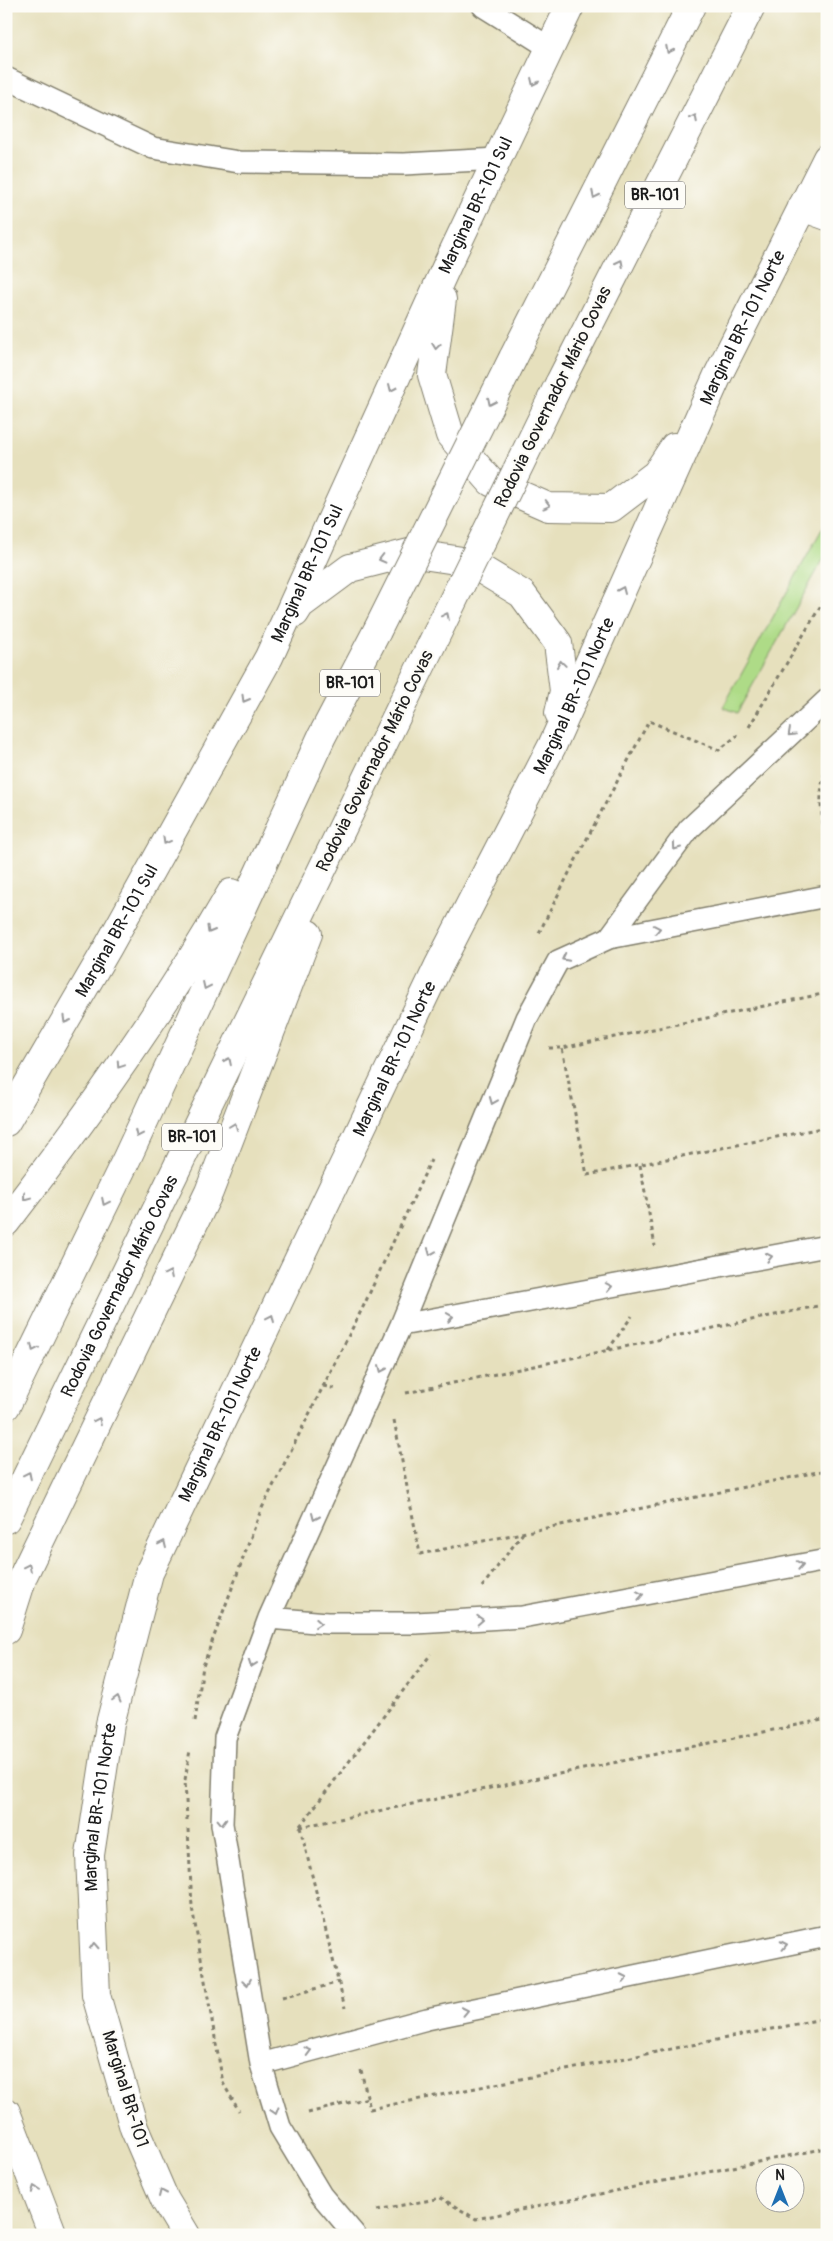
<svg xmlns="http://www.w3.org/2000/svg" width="833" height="2241" font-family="Pangolin,sans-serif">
  <rect width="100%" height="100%" fill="#fdfcf7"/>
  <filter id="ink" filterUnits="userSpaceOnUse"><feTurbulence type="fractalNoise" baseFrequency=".02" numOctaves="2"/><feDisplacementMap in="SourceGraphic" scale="10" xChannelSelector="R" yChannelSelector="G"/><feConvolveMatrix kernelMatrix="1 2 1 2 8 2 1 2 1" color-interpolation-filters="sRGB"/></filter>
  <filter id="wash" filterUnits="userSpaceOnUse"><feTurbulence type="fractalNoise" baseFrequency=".0096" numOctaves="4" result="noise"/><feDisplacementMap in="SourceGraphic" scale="20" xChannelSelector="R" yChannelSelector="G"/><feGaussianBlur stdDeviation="1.12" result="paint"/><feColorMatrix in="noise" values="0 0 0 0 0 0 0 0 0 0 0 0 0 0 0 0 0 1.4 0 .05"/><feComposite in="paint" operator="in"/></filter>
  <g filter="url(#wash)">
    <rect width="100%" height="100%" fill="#e6e0bd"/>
    <!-- green -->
    <path fill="#aedb87" stroke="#657c52" d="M 827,520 L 827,553 L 737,713 L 723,707 Z
      M 6,2213 L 15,2235 L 6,2235 Z"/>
  </g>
  <g filter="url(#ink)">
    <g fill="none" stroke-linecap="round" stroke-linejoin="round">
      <defs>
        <path id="service" d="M 483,6 L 550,48
          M 6,78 L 153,148 L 239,162 L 404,164 L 498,159
          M 609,938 L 689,829 L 827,700
          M 401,1325 L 827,1246
          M 269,1618 L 327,1623 L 416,1623 L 522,1617 L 827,1560
          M 261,2064 L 427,2019 L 827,1936
          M 355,2235 L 321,2195 L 280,2127 L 261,2064 L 222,1824 L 225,1738 L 269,1618 L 401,1325 L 527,1018 L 558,961 L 609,938 L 827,896"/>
        <path id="minor" d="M 802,207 L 827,216"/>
        <g id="secondary">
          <path d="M 442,299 L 432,375 L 450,435 L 491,482 L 548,507 L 611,508 L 656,474 L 674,447"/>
          <path d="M 295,613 L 300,605 L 350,568 L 409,553 L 469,562 L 522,594 L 558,643 L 564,691 L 559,713"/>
          <path id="s1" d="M 6,1122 L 108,947 L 269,657 L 448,263 L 570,6"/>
          <path id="s2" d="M 186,2235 L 165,2200 L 134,2128 L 96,1995 L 90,1855 L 110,1724 L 149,1573 L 438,967 L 552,746 L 718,375 L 827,158"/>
        </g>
        <g id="motorway">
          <path d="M 513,358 L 691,6"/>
          <path d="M 559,384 L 751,6"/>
          <path d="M 6,1222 C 87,1117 165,1008 231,893"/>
          <path d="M 6,1406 L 127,1158 L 322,736 L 377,631"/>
          <path id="s3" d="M 6,1519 L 424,660"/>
          <path d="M 6,1630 L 23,1576 L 209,1192 L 308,934"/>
          <path d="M 6,2112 L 53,2235"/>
        </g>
      </defs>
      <!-- service casing -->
      <use href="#service" stroke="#817e6c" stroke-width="24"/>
      <!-- minor casing -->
      <use href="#minor" stroke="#817e6c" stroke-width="30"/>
      <!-- secondary casing -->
      <use href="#secondary" stroke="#817e6c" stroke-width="30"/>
      <!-- motorway casing -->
      <use href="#motorway" stroke="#817e6c" stroke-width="30"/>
      <!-- path -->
      <path stroke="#817e6c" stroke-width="3" stroke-dasharray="4 4" stroke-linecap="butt" d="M 749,727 L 827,595
        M 827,765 C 817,793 821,816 827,845
        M 539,933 L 571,869 L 649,721 L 719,750 L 738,735
        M 827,993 L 562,1048 L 587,1175 L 827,1127
        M 549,1048 L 562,1048
        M 640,1165 L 655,1246
        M 608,1350 L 632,1316
        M 323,1386 L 337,1389
        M 406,1393 L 827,1304
        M 394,1420 L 420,1554 L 827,1470
        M 482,1587 L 523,1533
        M 195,1721 L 203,1666 L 261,1510 L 365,1303 L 431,1160
        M 187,1820 L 185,1780 L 190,1750
        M 300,1826 L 431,1654
        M 300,1827 L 345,2008
        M 300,1827 L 827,1719
        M 188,1829 L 192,1907 L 223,2083 L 239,2111
        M 282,1998 L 339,1982
        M 361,2070 L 370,2109 L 827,2018
        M 308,2113 L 368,2098
        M 377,2210 L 441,2198 L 476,2219 L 827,2148"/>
      <!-- service -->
      <use href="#service" stroke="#fff" stroke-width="21"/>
      <!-- minor -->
      <use href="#minor" stroke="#fff" stroke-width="28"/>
      <!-- secondary -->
      <use href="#secondary" stroke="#fff" stroke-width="28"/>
      <!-- motorway -->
      <use href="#motorway" stroke="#fff" stroke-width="28"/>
      <defs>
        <path id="motorway-bridge" d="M 377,631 L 513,358
          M 424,660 L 559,384"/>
      </defs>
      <!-- motorway-bridge casing -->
      <use href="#motorway-bridge" stroke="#817e6c" stroke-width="30" stroke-linecap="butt"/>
      <!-- motorway-bridge -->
      <use href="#motorway-bridge" stroke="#fff" stroke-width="28"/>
    </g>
    <!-- one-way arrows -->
    <defs><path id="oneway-chevron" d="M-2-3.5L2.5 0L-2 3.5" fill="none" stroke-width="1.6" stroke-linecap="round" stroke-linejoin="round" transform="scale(1.25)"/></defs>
    <g stroke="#999">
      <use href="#oneway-chevron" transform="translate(669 50) rotate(117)"/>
      <use href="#oneway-chevron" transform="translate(534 82) rotate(115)"/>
      <use href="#oneway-chevron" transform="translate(694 118) rotate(-63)"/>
      <use href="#oneway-chevron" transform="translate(595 195) rotate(117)"/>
      <use href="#oneway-chevron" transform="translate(620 263) rotate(-63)"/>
      <use href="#oneway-chevron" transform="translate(436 346) rotate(97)"/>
      <use href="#oneway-chevron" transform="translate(392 388) rotate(114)"/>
      <use href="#oneway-chevron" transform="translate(491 402) rotate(116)"/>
      <use href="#oneway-chevron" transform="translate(547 505) rotate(15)"/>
      <use href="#oneway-chevron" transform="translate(382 559) rotate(166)"/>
      <use href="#oneway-chevron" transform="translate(622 590) rotate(-66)"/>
      <use href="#oneway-chevron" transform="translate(446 616) rotate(-64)"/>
      <use href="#oneway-chevron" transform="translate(561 664) rotate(-98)"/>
      <use href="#oneway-chevron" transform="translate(245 699) rotate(120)"/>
      <use href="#oneway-chevron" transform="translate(791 733) rotate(137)"/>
      <use href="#oneway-chevron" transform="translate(166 841) rotate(119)"/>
      <use href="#oneway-chevron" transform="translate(676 847) rotate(126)"/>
      <use href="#oneway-chevron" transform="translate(657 929) rotate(-11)"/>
      <use href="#oneway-chevron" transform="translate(210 930) rotate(120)"/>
      <use href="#oneway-chevron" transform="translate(565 958) rotate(153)"/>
      <use href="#oneway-chevron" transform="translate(206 986) rotate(115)"/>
      <use href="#oneway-chevron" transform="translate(66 1020) rotate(120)"/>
      <use href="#oneway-chevron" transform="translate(228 1061) rotate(-64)"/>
      <use href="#oneway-chevron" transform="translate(120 1065) rotate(124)"/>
      <use href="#oneway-chevron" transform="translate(493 1101) rotate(112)"/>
      <use href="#oneway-chevron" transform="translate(234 1126) rotate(-69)"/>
      <use href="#oneway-chevron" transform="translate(138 1134) rotate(115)"/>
      <use href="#oneway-chevron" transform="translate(26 1197) rotate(127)"/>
      <use href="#oneway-chevron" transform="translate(105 1202) rotate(116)"/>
      <use href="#oneway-chevron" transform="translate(431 1252) rotate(112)"/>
      <use href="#oneway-chevron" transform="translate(769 1257) rotate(-11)"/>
      <use href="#oneway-chevron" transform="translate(169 1274) rotate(-64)"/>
      <use href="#oneway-chevron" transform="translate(609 1287) rotate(-11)"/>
      <use href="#oneway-chevron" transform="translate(450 1317) rotate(-9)"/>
      <use href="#oneway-chevron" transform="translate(271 1318) rotate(-65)"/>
      <use href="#oneway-chevron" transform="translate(34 1348) rotate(116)"/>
      <use href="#oneway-chevron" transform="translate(382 1369) rotate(114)"/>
      <use href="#oneway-chevron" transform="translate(98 1421) rotate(-64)"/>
      <use href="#oneway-chevron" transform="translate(28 1475) rotate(-64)"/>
      <use href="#oneway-chevron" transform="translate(315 1517) rotate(114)"/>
      <use href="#oneway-chevron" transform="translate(163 1544) rotate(-65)"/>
      <use href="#oneway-chevron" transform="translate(800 1565) rotate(-11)"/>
      <use href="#oneway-chevron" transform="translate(28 1567) rotate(-64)"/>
      <use href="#oneway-chevron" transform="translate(640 1595) rotate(-11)"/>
      <use href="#oneway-chevron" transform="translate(480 1620) rotate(-3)"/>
      <use href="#oneway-chevron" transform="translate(318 1623) rotate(5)"/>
      <use href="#oneway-chevron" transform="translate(252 1664) rotate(110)"/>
      <use href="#oneway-chevron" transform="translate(117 1699) rotate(-75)"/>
      <use href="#oneway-chevron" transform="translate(222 1822) rotate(88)"/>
      <use href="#oneway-chevron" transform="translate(784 1945) rotate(-12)"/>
      <use href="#oneway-chevron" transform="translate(94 1946) rotate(-93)"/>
      <use href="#oneway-chevron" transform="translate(624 1978) rotate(-12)"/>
      <use href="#oneway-chevron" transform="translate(247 1982) rotate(81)"/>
      <use href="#oneway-chevron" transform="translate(465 2011) rotate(-12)"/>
      <use href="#oneway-chevron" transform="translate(308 2051) rotate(-15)"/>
      <use href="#oneway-chevron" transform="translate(275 2111) rotate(73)"/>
      <use href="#oneway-chevron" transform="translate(35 2189) rotate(-111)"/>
      <use href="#oneway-chevron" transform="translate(162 2193) rotate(-114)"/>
    </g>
  </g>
  <g text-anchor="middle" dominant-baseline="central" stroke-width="5" stroke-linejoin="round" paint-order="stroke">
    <!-- shield labels -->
    <g fill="#fdfcf7" stroke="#605f5e" stroke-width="1">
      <rect x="625" y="181.5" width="60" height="27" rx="4"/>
      <rect x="320" y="669.5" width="60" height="27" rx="4"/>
      <rect x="162" y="1123.5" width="60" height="27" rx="4"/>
    </g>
    <g font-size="16" font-weight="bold" fill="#1c1c1c">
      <text x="655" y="195">BR-101</text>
      <text x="350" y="683">BR-101</text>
      <text x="192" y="1137">BR-101</text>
    </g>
    <!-- street labels -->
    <g font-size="18" fill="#1c1c1c" stroke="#fdfcf7">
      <text stroke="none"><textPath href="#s1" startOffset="1031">Marginal BR-101 Sul</textPath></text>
      <text stroke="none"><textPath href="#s2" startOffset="2066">Marginal BR-101 Norte</textPath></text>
      <text transform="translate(553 397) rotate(-64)">Rodovia Governador Mário Covas</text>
      <text stroke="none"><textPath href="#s1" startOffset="626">Marginal BR-101 Sul</textPath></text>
      <text stroke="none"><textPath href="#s2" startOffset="1661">Marginal BR-101 Norte</textPath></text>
      <text transform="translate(375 761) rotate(-64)">Rodovia Governador Mário Covas</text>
      <text stroke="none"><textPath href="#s1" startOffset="221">Marginal BR-101 Sul</textPath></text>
      <text stroke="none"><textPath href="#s2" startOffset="1256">Marginal BR-101 Norte</textPath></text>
      <text stroke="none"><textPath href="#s3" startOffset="259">Rodovia Governador Mário Covas</textPath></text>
      <text stroke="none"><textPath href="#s2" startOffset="851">Marginal BR-101 Norte</textPath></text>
      <text stroke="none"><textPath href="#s2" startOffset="446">Marginal BR-101 Norte</textPath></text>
      <text transform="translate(125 2089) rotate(73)">Marginal BR-101</text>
    </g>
  </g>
  <!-- margin -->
  <rect width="833" height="2241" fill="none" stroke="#fdfcf7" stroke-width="25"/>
  <!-- north arrow -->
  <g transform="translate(780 2188)"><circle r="24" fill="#fdfcf7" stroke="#a3a29f"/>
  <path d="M0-4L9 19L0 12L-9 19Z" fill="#1f6fb2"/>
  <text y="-8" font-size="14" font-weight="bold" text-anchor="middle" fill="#1c1c1c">N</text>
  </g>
</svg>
